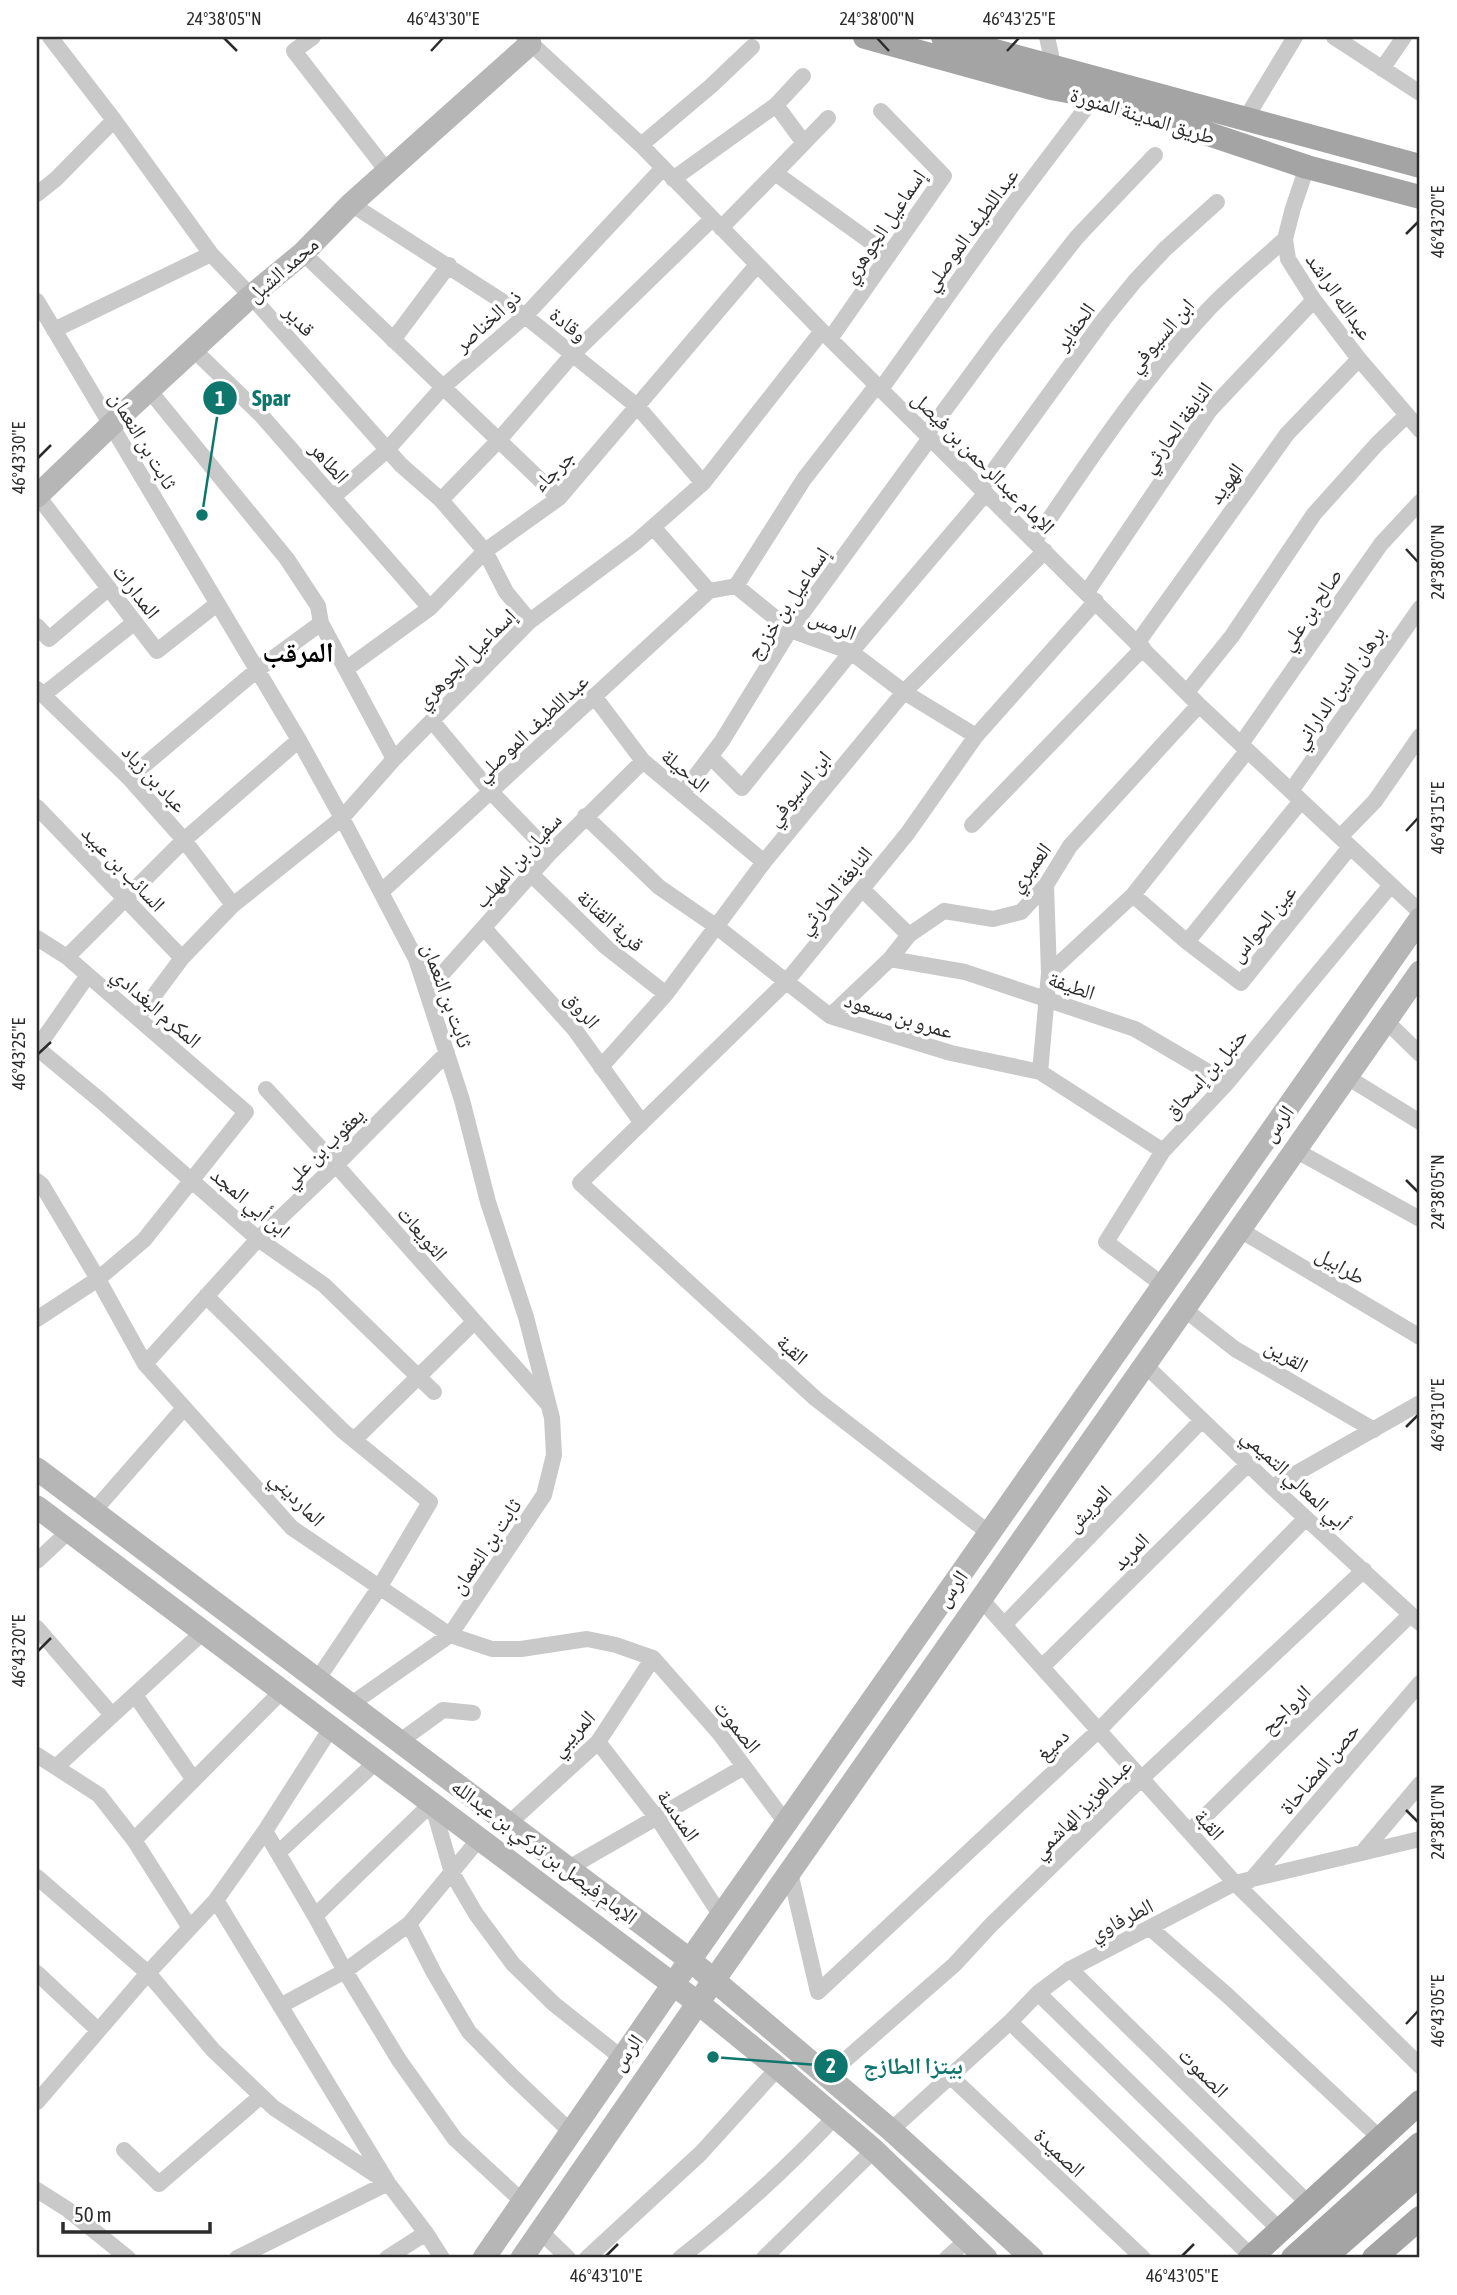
<svg xmlns="http://www.w3.org/2000/svg" width="1457" height="2295" font-family="'Asap Condensed','Noto Naskh Arabic',sans-serif">
  <rect width="100%" height="100%" fill="#fff"/>
  <g fill="none" stroke-linecap="round" stroke-linejoin="round">
    <!-- street -->
    <path stroke="#c9c9c9" stroke-width="16" d="M 50,37 L 114,120 L 211,254 L 251,296 L 401,465 L 441,500 L 485,551 L 506,592 L 530,621
      M 313,37 L 294,51 L 387,171
      M 524,37 L 641,145 L 822,331 L 1199,705 L 1420,912
      M 1047,37 L 1051,55 L 1050,72
      M 1334,37 L 1420,93
      M 1382,69 L 1404,37
      M 776,105 L 804,143
      M 1246,118 L 1295,37
      M 641,145 L 711,86 L 752,47
      M 1307,167 L 1293,208 L 1285,239 L 1288,259 L 1314,300 L 1359,359 L 1420,430
      M 775,173 L 828,118
      M 673,179 L 776,105 L 803,76
      M 37,194 L 56,179 L 114,120
      M 351,204 L 525,316 L 638,407 L 703,483
      M 721,228 L 775,173 L 889,255
      M 303,253 L 559,498
      M 37,301 L 299,740 L 342,818 L 416,959 L 462,1100 L 488,1202 L 526,1317 L 552,1418 L 554,1455 L 544,1495 L 450,1635 L 350,1705
      M 54,330 L 211,254
      M 830,339 L 944,176 L 881,111
      M 393,340 L 449,265
      M 193,349 L 261,415 L 430,608
      M 881,389 L 1011,207 L 1095,96
      M 149,390 L 287,559 L 318,606 L 321,623 L 394,759
      M 927,434 L 997,339 L 1077,237 L 1155,155
      M 981,488 L 1104,319 L 1135,281 L 1165,249 L 1217,202
      M 37,495 L 157,651 L 217,604
      M 333,497 L 387,450 L 443,387 L 525,316 L 663,168
      M 441,500 L 498,441 L 573,354 L 712,219
      M 653,527 L 709,591 L 736,586 L 790,630 L 851,652 L 904,692 L 976,736
      M 1035,540 C 1088,462 1141,382 1206,312 C 1230,286 1259,263 1285,239
      M 736,586 L 804,479 L 877,385
      M 1087,592 L 1210,410 L 1314,300
      M 37,626 L 49,639 L 109,588
      M 1138,642 L 1287,434 L 1359,359
      M 346,669 L 430,608 L 485,551 L 559,498 L 757,265
      M 37,689 L 129,778 L 184,840 L 233,905
      M 1187,692 L 1232,636 L 1314,514 L 1377,444 L 1407,415
      M 43,695 L 135,622
      M 594,696 L 643,761 L 764,862
      M 432,721 L 492,793 L 550,853
      M 1241,744 L 1381,544 L 1420,502
      M 711,757 L 742,788 L 851,652 L 986,493
      M 129,778 L 257,670 L 321,623
      M 1291,791 L 1420,608
      M 682,794 L 722,741 L 790,630 L 930,438
      M 37,807 L 182,958
      M 585,816 L 659,887 L 717,927 L 830,1016 L 951,1053 L 1040,1072 L 1163,1151
      M 972,825 L 1143,648
      M 1340,837 L 1375,801 L 1420,736
      M 531,874 L 606,947 L 666,994
      M 862,889 L 909,935
      M 381,892 L 709,591
      M 1133,895 L 1187,942 L 1241,983 L 1350,847
      M 484,928 L 575,1030 L 642,1123
      M 37,938 L 67,957 L 246,1112 L 144,1240 L 98,1279 L 37,1319
      M 1187,942 L 1301,801
      M 67,957 L 184,840 L 299,740
      M 890,959 L 965,972 L 1135,1029 L 1227,1083
      M 1049,973 L 1133,895 L 1247,751
      M 427,991 L 550,853 L 643,761
      M 830,1016 L 890,959 L 909,935 L 944,911 L 993,919 L 1021,912 L 1046,885 L 1070,846 L 1199,705
      M 138,1017 L 182,958 L 233,905 L 342,818 L 394,759 L 530,621 L 636,542 L 703,483 L 822,331
      M 1386,1021 L 1420,1054
      M 37,1048 L 101,1101 L 258,1239 L 324,1285 L 434,1392
      M 37,1048 L 88,975
      M 601,1067 L 666,994 L 764,862 L 904,692 L 1045,551
      M 1040,1072 L 1049,973 L 1046,885
      M 1347,1077 L 1420,1122
      M 266,1089 L 336,1165 L 547,1403
      M 1295,1150 L 1420,1219
      M 37,1181 L 42,1185 L 98,1279 L 145,1364 L 292,1528 L 450,1635 L 492,1649 L 521,1649 L 587,1639 L 616,1645 L 653,1658 L 720,1734 L 786,1823
      M 1240,1230 L 1420,1337
      M 1163,1285 L 1106,1242 L 1163,1151 L 1227,1083 L 1391,885
      M 206,1296 L 343,1431 L 430,1502 L 379,1588 L 317,1680
      M 1184,1309 L 1235,1349 L 1374,1430
      M 145,1364 L 258,1239 L 336,1165 L 447,1053
      M 1145,1365 L 1272,1487 L 1420,1623
      M 354,1440 L 474,1322
      M 1272,1487 L 1420,1403
      M 93,1512 L 184,1408
      M 989,1533 L 816,1399 L 580,1183 L 786,982 L 907,834 L 976,736 L 1096,601
      M 37,1561 L 69,1531
      M 981,1599 L 1235,1883 L 1420,2066
      M 1004,1625 L 1202,1420
      M 37,1628 L 112,1715
      M 1042,1667 L 1248,1464
      M 135,1695 L 194,1780
      M 399,1742 L 443,1710 L 473,1713
      M 598,1742 L 660,1822 L 721,1916
      M 37,1755 L 99,1795 L 134,1840 L 190,1928
      M 56,1767 L 203,1632
      M 508,1824 L 598,1742 L 653,1658
      M 265,1831 L 315,1916 L 345,1971 L 399,2060 L 455,2139 L 523,2202
      M 1189,1832 L 1410,1615
      M 134,1840 L 282,1691
      M 278,1853 L 376,1762
      M 1362,1853 L 1420,1784
      M 567,1869 L 744,1767
      M 790,1872 L 818,1992 L 1098,1731 L 1306,1518
      M 37,1877 L 148,1973 L 213,2050 L 274,2108 L 388,2183 L 426,2233 L 442,2258
      M 1251,1880 L 1420,1683
      M 216,1900 L 388,2183 L 237,2258
      M 315,1916 L 432,1803 L 452,1873 L 476,1914 L 513,1964 L 554,2004 L 622,2058
      M 409,1924 L 434,1973 L 469,2032 L 512,2076 L 571,2132
      M 1150,1928 L 1227,1995 L 1380,2138
      M 1070,1969 L 1309,2204
      M 37,1973 L 98,2030
      M 1038,1993 L 1281,2231
      M 280,2006 L 345,1971 L 409,1924 L 479,1839
      M 1010,2022 L 1252,2257
      M 828,2075 L 954,1965 L 991,1925 L 1141,1779 L 1364,1570
      M 949,2075 L 1143,2258
      M 37,2102 L 148,1973 L 216,1900 L 265,1831 L 331,1728
      M 891,2130 L 1010,2022 L 1038,1993 L 1070,1969 L 1235,1883 L 1420,1839
      M 124,2150 L 159,2184 L 261,2096
      M 37,2190 L 67,2209 L 128,2258
      M 540,2231 L 568,2258
      M 387,2258 L 426,2233
      M 587,2258 L 701,2153 L 778,2068
      M 680,2258 C 736,2215 787,2168 835,2117
      M 764,2258 L 874,2150
      M 947,2258 L 967,2240"/>
    <!-- secondary -->
    <path stroke="#b6b6b6" stroke-width="23" d="M 37,496 L 111,425 L 251,296 L 303,253 L 351,204 L 530,44
      M 37,1469 L 690,1960 L 891,2130 L 1032,2258
      M 37,1507 L 698,2003 L 778,2068 L 874,2150 L 986,2258
      M 484,2258 L 690,1960 L 1420,919
      M 522,2258 L 698,2003 L 1420,972"/>
    <!-- primary -->
    <path stroke="#a4a4a4" stroke-width="24" d="M 865,37 L 1051,88 L 1095,96 L 1307,167 L 1420,197
      M 943,37 L 1420,166
      M 1250,2258 L 1420,2102
      M 1293,2258 L 1420,2144
      M 1324,2258 L 1420,2174
      M 1374,2258 L 1420,2218"/>
  </g>
  <!-- ticks -->
  <path fill="none" stroke="#2c2c2c" stroke-width="2.5" d="M 224,38 L 237,51M 877,38 L 889,51M 431,51 L 443,38M 1007,51 L 1019,38M 1406,234 L 1418,222M 38,458 L 51,445M 1406,549 L 1418,562M 1406,831 L 1418,818M 38,1054 L 51,1042M 1406,1180 L 1418,1192M 1406,1427 L 1418,1415M 38,1651 L 51,1638M 1406,1810 L 1418,1822M 1406,2024 L 1418,2011M 606,2256 L 618,2244M 1182,2256 L 1194,2244"/>
  <g text-anchor="middle" dominant-baseline="central" stroke-width="7" stroke-linejoin="round" paint-order="stroke">
    <!-- street labels -->
    <g font-size="21" fill="#2c2c2c" stroke="#fff">
      <text transform="translate(1143 115) rotate(17)">طريق المدينة المنورة</text>
      <text transform="translate(883 226) rotate(-56)">إسماعيل الجوهري</text>
      <text transform="translate(970 229) rotate(-54)">عبداللطيف الموصلي</text>
      <text transform="translate(282 269) rotate(-41)">محمد الشبل</text>
      <text transform="translate(1340 296) rotate(55)">عبدالله الراشد</text>
      <text transform="translate(300 320) rotate(48)">قدير</text>
      <text transform="translate(487 320) rotate(-42)">ذو الخناصر</text>
      <text transform="translate(569 324) rotate(39)">وقادة</text>
      <text transform="translate(1074 326) rotate(-54)">الحفاير</text>
      <text transform="translate(1160 335) rotate(-49)">ابن السيوفي</text>
      <text transform="translate(1176 427) rotate(-54)">النابغة الحارثي</text>
      <text transform="translate(144 440) rotate(59)">ثابت بن النعمان</text>
      <text transform="translate(330 462) rotate(49)">الطاهر</text>
      <text transform="translate(984 462) rotate(45)">الإمام عبدالرحمن بن فيصل</text>
      <text transform="translate(553 470) rotate(-45)">جرجاء</text>
      <text transform="translate(1225 483) rotate(-54)">الهويد</text>
      <text transform="translate(137 591) rotate(52)">المدارات</text>
      <text transform="translate(787 603) rotate(-56)">إسماعيل بن خزرج</text>
      <text transform="translate(1310 609) rotate(-56)">صالح بن علي</text>
      <text transform="translate(833 624) rotate(22)">الرمس</text>
      <text transform="translate(465 658) rotate(-45)">إسماعيل الجوهري</text>
      <text transform="translate(1338 687) rotate(-55)">برهان الدين الداراني</text>
      <text transform="translate(531 727) rotate(-43)">عبداللطيف الموصلي</text>
      <text transform="translate(686 770) rotate(40)">الدحيلة</text>
      <text transform="translate(155 778) rotate(47)">عباد بن زياد</text>
      <text transform="translate(798 788) rotate(-51)">ابن السيوفي</text>
      <text transform="translate(517 860) rotate(-48)">سفيان بن المهلب</text>
      <text transform="translate(1029 867) rotate(-53)">العميري</text>
      <text transform="translate(124 868) rotate(46)">السائب بن عبيد</text>
      <text transform="translate(834 890) rotate(-51)">النابغة الحارثي</text>
      <text transform="translate(611 920) rotate(42)">قرية القنانة</text>
      <text transform="translate(1262 923) rotate(-51)">عين الحواس</text>
      <text transform="translate(1072 985) rotate(19)">الطيفة</text>
      <text transform="translate(448 995) rotate(70)">ثابت بن النعمان</text>
      <text transform="translate(157 1007) rotate(41)">المكرم البغدادي</text>
      <text transform="translate(583 1009) rotate(50)">الروق</text>
      <text transform="translate(899 1015) rotate(17)">عمرو بن مسعود</text>
      <text transform="translate(1205 1073) rotate(-48)">حنبل بن إسحاق</text>
      <text transform="translate(1277 1123) rotate(-55)">الرس</text>
      <text transform="translate(323 1147) rotate(-44)">يعقوب بن علي</text>
      <text transform="translate(251 1202) rotate(40)">ابن أبي المجد</text>
      <text transform="translate(423 1233) rotate(49)">الثويعات</text>
      <text transform="translate(1341 1265) rotate(31)">طرابيل</text>
      <text transform="translate(793 1349) rotate(42)">القبة</text>
      <text transform="translate(1287 1355) rotate(30)">القرين</text>
      <text transform="translate(1296 1479) rotate(43)">أبي المعالي التميمي</text>
      <text transform="translate(298 1498) rotate(45)">المارديني</text>
      <text transform="translate(1088 1508) rotate(-46)">العريش</text>
      <text transform="translate(485 1546) rotate(-56)">ثابت بن النعمان</text>
      <text transform="translate(1130 1551) rotate(-45)">المربد</text>
      <text transform="translate(951 1588) rotate(-55)">الرس</text>
      <text transform="translate(1285 1709) rotate(-44)">الرواجح</text>
      <text transform="translate(738 1726) rotate(51)">الصموت</text>
      <text transform="translate(572 1733) rotate(-47)">المريبي</text>
      <text transform="translate(1052 1744) rotate(-43)">دميغ</text>
      <text transform="translate(1319 1768) rotate(-50)">حصن المضاحاة</text>
      <text transform="translate(1081 1808) rotate(-45)">عبدالعزيز الهاشمي</text>
      <text transform="translate(679 1815) rotate(55)">المندسة</text>
      <text transform="translate(1210 1824) rotate(48)">القبة</text>
      <text transform="translate(545 1851) rotate(37)">الإمام فيصل بن تركي بن عبدالله</text>
      <text transform="translate(1121 1919) rotate(-27)">الطرفاوي</text>
      <text transform="translate(626 2052) rotate(-55)">الرس</text>
      <text transform="translate(1204 2072) rotate(45)">الصموت</text>
      <text transform="translate(1060 2152) rotate(43)">الصميدة</text>
    </g>
    <!-- district labels -->
    <g font-size="28" font-weight="bold" fill="#000" stroke="#fff">
      <text x="298" y="652">المرقب</text>
    </g>
  </g>
  <!-- callouts -->
  <path fill="none" stroke="#0f766e" stroke-width="2.5" d="M202 515L220 398M713 2057L831 2066"/>
  <g fill="#0f766e" stroke="#fff" stroke-width="2.5">
    <circle cx="202" cy="515" r="7"/>
    <circle cx="713" cy="2057" r="7"/>
    <circle cx="220" cy="398" r="18"/>
    <circle cx="831" cy="2066" r="18"/>
  </g>
  <g font-size="21" text-anchor="middle" font-weight="bold" fill="#fff">
    <text x="220" y="406">1</text>
    <text x="831" y="2073">2</text>
  </g>
  <g font-size="23" text-anchor="middle" font-weight="bold" fill="#0f766e" stroke="#fff" stroke-width="7" stroke-linejoin="round" paint-order="stroke">
    <text x="271" y="406">Spar</text>
    <text x="913" y="2074">بيتزا الطازج</text>
  </g>
  <!-- border -->
  <rect width="1457" height="2295" fill="none" stroke="#ffffff" stroke-width="77"/>
  <!-- scale -->
  <path d="M63 2222v10h147v-10" fill="none" stroke="#2c2c2c" stroke-width="3.5"/>
  <text x="74" y="2222" font-size="21" fill="#2c2c2c" stroke="#ffffff" stroke-width="5" paint-order="stroke">50 m</text>
  <rect x="38" y="38" width="1380" height="2218" fill="none" stroke="#2c2c2c" stroke-width="2.5"/>
  <g font-size="18" text-anchor="middle" fill="#2c2c2c">
    <text x="224" y="25">24°38'05"N</text>
    <text x="443" y="25">46°43'30"E</text>
    <text x="877" y="25">24°38'00"N</text>
    <text x="1019" y="25">46°43'25"E</text>
    <text transform="translate(1438 222) rotate(-90)" y="6">46°43'20"E</text>
    <text transform="translate(19 458) rotate(-90)" y="6">46°43'30"E</text>
    <text transform="translate(1438 562) rotate(-90)" y="6">24°38'00"N</text>
    <text transform="translate(1438 818) rotate(-90)" y="6">46°43'15"E</text>
    <text transform="translate(19 1054) rotate(-90)" y="6">46°43'25"E</text>
    <text transform="translate(1438 1192) rotate(-90)" y="6">24°38'05"N</text>
    <text transform="translate(1438 1415) rotate(-90)" y="6">46°43'10"E</text>
    <text transform="translate(19 1651) rotate(-90)" y="6">46°43'20"E</text>
    <text transform="translate(1438 1822) rotate(-90)" y="6">24°38'10"N</text>
    <text transform="translate(1438 2011) rotate(-90)" y="6">46°43'05"E</text>
    <text x="606" y="2282">46°43'10"E</text>
    <text x="1182" y="2282">46°43'05"E</text>
  </g>
</svg>
